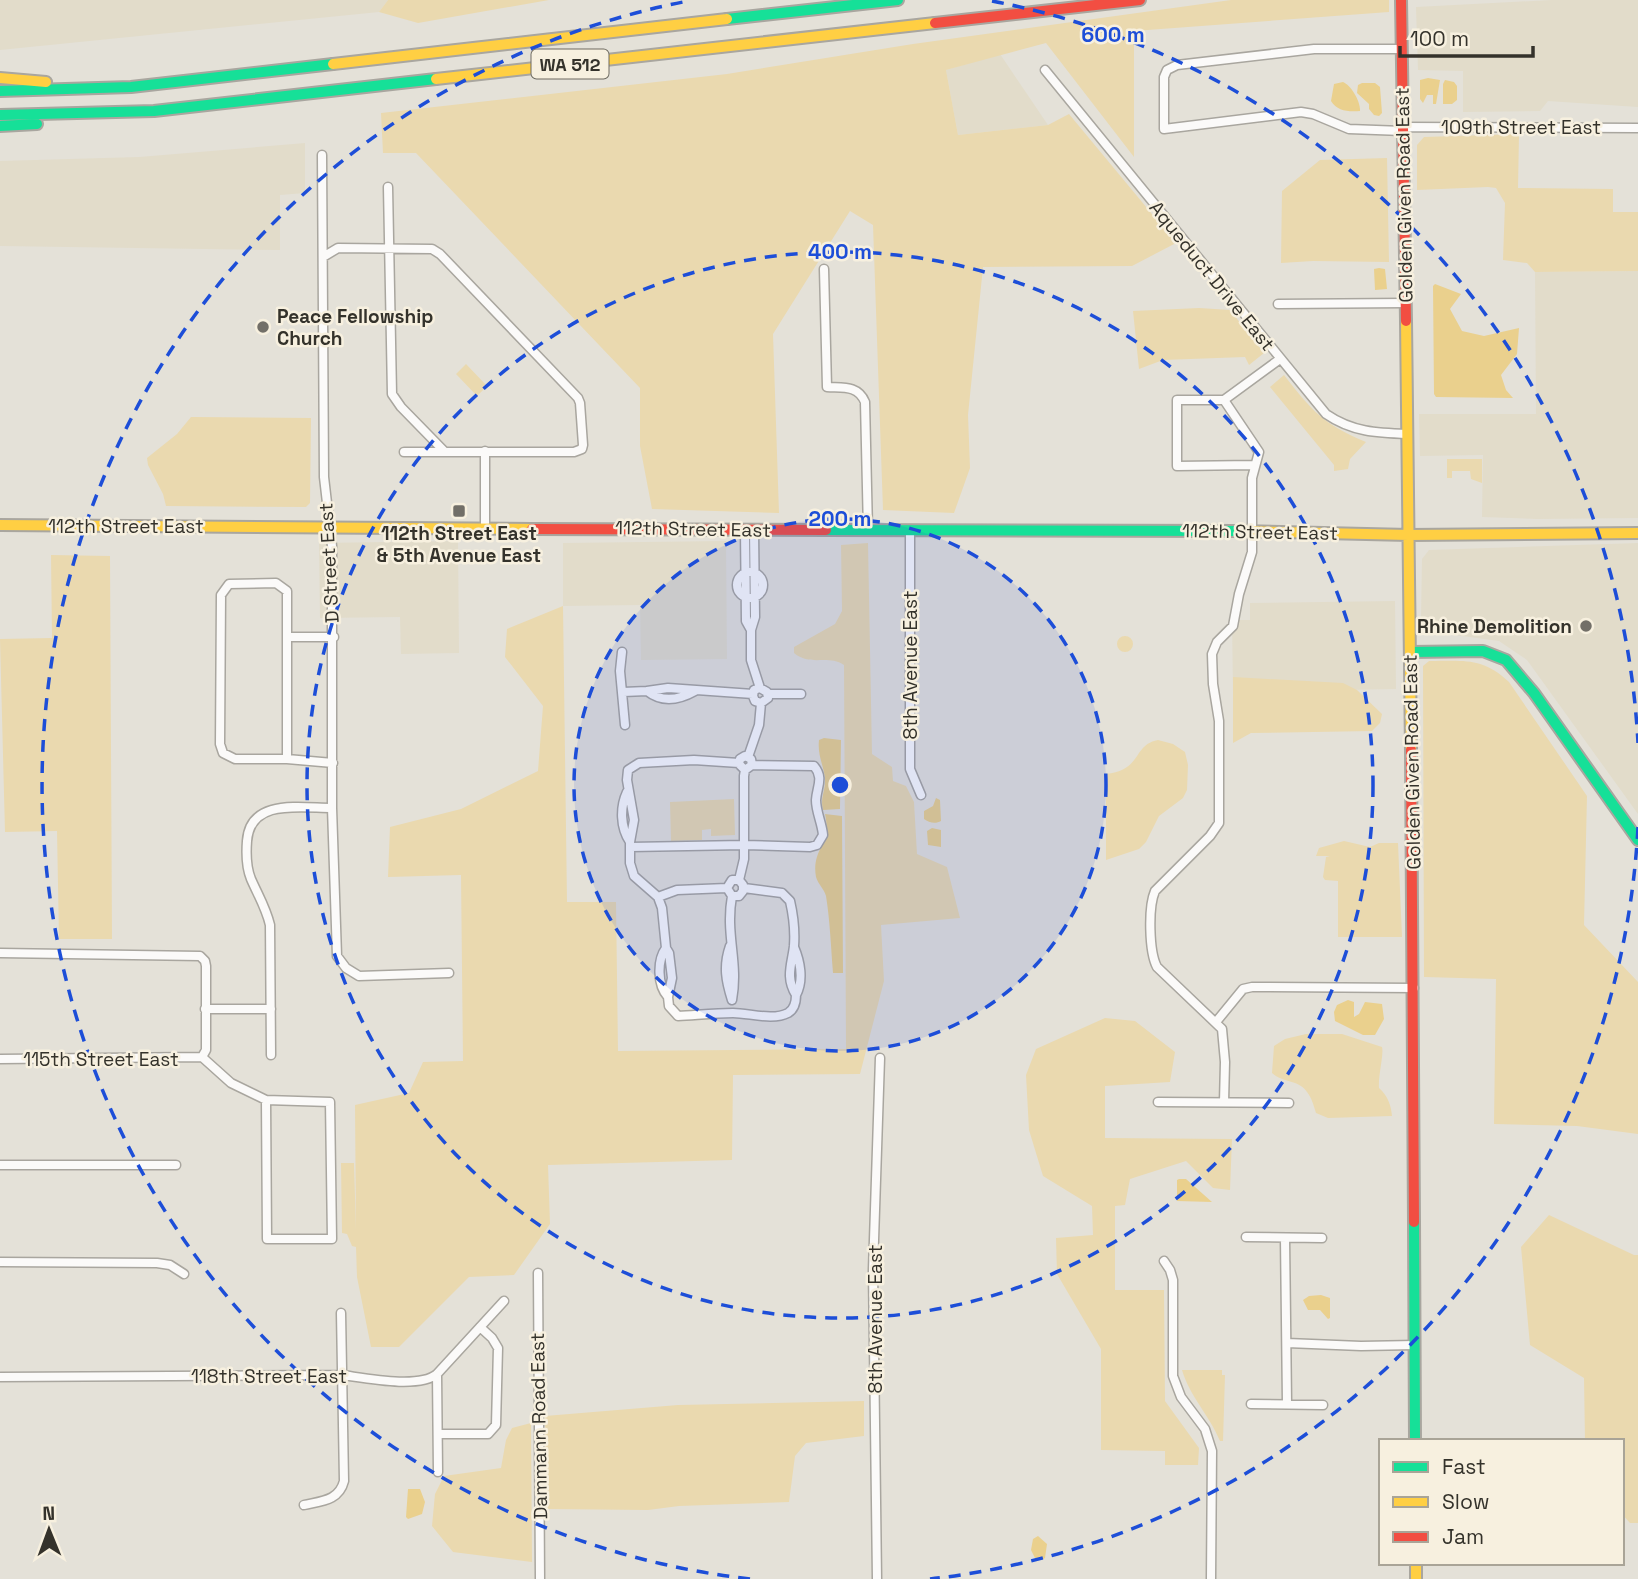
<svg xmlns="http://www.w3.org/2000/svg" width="1638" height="1579" font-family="'Space Grotesk',sans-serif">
  <rect width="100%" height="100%" fill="#e4e1d8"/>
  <!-- built -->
  <path fill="#e2dcca" d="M 0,0 L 388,0 L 379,12 L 0,50 Z
    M 1552,0 L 1638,0 L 1638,107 L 1548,101 L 1540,111 L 1463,112 L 1463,71 L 1418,70 L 1416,7 Z
    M 1000,54 L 1048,125 L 958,135 L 946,70 Z
    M 305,143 L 305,193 L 280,195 L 280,250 L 0,246 L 0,161 L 139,157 Z
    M 1638,271 L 1638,518 L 1537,519 L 1482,517 L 1483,455 L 1420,456 L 1419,414 L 1536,414 L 1535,272 Z
    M 458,541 L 459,653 L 401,654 L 400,617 L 320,618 L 319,543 Z
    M 726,541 L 727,659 L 641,660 L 640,605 L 563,606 L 563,543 Z
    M 1638,543 L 1638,814 L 1527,660 L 1499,641 L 1426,631 L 1421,619 L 1422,559 L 1429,550 Z
    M 1395,601 L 1396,689 L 1233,692 L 1232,620 L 1250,620 L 1250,603 Z"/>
  <!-- green -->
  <path fill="#ead9af" d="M 388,0 L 549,0 L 418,23 L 379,12 Z
    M 1231,0 L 1389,0 L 1389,12 L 1134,31 L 1134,157 L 1046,43 L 946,70 L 958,135 L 1048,125 L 1069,114 L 1176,243 L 1132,266 L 983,267 L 968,415 L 970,468 L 954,513 L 883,510 L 873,225 L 850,211 L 773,334 L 779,513 L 652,509 L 640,446 L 640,388 L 416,153 L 383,153 L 381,113 L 727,74 L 913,44 Z
    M 1519,134 L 1518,188 L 1613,189 L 1613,212 L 1638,212 L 1638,271 L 1535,272 L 1527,263 L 1503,260 L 1505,203 L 1496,188 L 1488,187 L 1417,190 L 1417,145 L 1424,137 Z
    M 1387,158 L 1389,262 L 1313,261 L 1281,263 L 1282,191 L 1320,160 Z
    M 1199,308 L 1230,310 L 1264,353 L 1249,365 L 1245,357 L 1163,360 L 1139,369 L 1133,311 Z
    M 466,364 L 487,386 L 477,396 L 456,374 Z
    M 1284,375 C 1312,411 1323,424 1366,442 L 1350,459 L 1348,469 L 1334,471 L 1334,465 L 1270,387 Z
    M 191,417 L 311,418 L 310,503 L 306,507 L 166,506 L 163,494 L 148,465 L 147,458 L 177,434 Z
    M 1447,459 L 1482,459 L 1482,483 L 1471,479 L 1470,471 L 1452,471 L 1452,478 L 1447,478 Z
    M 868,543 L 872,754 L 892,767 L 893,781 L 906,786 L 914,802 L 917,854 L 947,867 L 960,918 L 881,925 L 884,981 L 860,1074 L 733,1075 L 732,1160 L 548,1165 L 550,1224 L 514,1275 L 469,1277 L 399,1347 L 371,1347 L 357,1277 L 356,1247 L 352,1246 L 347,1234 L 342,1233 L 341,1163 L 354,1163 L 356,1230 L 355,1105 L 409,1093 L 423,1062 L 463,1061 L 461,875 L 388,877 L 390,827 L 461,809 L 538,771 L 543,706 L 505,657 L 507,629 L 563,606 L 567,902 L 616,902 L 618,1051 L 846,1049 L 844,665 C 827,654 811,667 794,653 L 794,647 L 835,624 L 842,611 L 841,545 Z
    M 51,555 L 110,556 L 112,939 L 59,939 L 57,831 L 5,832 L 0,639 L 52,638 Z
    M1117 644a8 8 0 1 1 16 0a8 8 0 1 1-16 0Z
    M 1429,661 C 1463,661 1483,657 1509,682 L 1587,796 L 1584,925 L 1638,982 L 1638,1134 L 1577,1126 L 1494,1124 L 1496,979 L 1424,977 L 1423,666 Z
    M 1233,677 L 1343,683 L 1357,690 L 1382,714 L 1380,723 L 1372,731 L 1251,733 L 1233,743 Z
    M 1158,740 L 1173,744 L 1185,752 L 1188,765 L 1187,790 L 1183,798 L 1159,816 L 1146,842 L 1139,849 L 1106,860 L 1106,774 C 1143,770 1132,745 1158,740 Z
    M 734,799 L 735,835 L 711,836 L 711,829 L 702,830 L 702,840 L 671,841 L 670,802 Z
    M 1344,841 L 1370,847 L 1379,843 L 1398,843 L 1402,937 L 1338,937 L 1338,881 L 1325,880 L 1323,877 L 1326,857 L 1330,856 L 1316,856 L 1319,848 Z
    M 1105,1018 L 1135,1021 L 1175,1052 L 1170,1082 L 1105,1086 L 1105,1138 L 1232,1139 L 1230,1190 L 1213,1188 L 1186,1161 L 1130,1179 L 1125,1205 L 1115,1206 L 1115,1290 L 1164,1290 L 1165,1401 L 1199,1448 L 1198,1465 L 1165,1465 L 1165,1451 L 1101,1450 L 1101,1349 L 1057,1274 L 1056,1238 L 1093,1235 L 1092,1206 L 1043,1176 L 1029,1130 L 1026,1075 L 1036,1049 Z
    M 1306,1034 L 1342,1034 L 1382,1047 C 1384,1054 1378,1076 1379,1088 C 1388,1096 1391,1105 1392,1116 L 1328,1118 L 1316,1113 C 1314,1107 1312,1098 1307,1092 C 1300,1080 1283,1083 1272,1073 L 1274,1046 L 1285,1039 Z
    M 1549,1215 L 1634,1255 L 1638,1255 L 1638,1523 L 1630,1523 L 1622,1514 L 1622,1441 L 1585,1441 L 1584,1378 L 1530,1345 L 1521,1247 Z
    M 1182,1370 L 1222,1370 L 1222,1375 L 1225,1375 L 1223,1441 L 1220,1441 C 1210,1416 1190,1397 1182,1370 Z
    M 864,1401 L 864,1436 L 806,1443 L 795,1456 L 789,1502 L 679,1506 L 648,1510 L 546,1509 L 545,1416 L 678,1405 Z
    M 531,1423 L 532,1562 L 453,1552 L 432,1526 L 435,1494 L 444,1476 L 501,1468 L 506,1440 L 512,1428 Z"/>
  <!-- water -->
  <path fill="#ead08d" d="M 1428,78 L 1440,80 L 1436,104 L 1433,104 L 1433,95 L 1427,95 L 1423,103 L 1420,99 L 1420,80 Z
    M 1445,80 L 1454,82 L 1457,86 L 1457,100 L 1452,104 L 1443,104 L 1443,84 Z
    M 1343,82 C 1351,85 1361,102 1360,111 C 1348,112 1337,111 1331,101 L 1334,84 Z
    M 1362,83 L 1375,83 L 1380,87 L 1382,113 L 1379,116 L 1374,115 L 1369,109 L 1369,104 L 1357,93 L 1358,85 Z
    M 1379,268 L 1385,269 L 1387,289 L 1375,290 L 1374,269 Z
    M 1435,284 L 1461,294 L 1450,309 L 1462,331 L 1484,336 L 1519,328 L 1517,354 L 1501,375 L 1506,390 L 1513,398 L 1436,397 L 1434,394 L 1433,286 Z
    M 824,738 L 841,740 L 840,809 L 823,810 C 820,799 825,792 825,781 C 825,768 817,756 819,740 Z
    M 936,798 L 940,800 L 941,821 C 936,824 929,823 924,819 L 924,811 L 933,806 Z
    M 825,814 L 842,816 L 843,973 L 833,973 C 831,948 830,921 826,896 C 824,889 818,884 816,877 C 811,849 832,844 825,814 Z
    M 932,828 L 941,830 L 941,847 L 928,845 L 927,831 Z
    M 1348,1000 L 1354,1002 L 1354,1017 L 1359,1014 L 1365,1002 L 1382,1004 L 1384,1019 L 1375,1035 L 1363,1035 L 1335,1021 L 1334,1012 L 1337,1005 Z
    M 1179,1179 L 1186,1179 L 1212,1202 L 1177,1201 L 1177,1180 Z
    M 1309,1296 L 1321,1295 L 1330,1298 L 1330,1318 L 1328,1319 L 1320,1310 L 1308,1310 L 1303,1300 Z
    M 408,1489 L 420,1489 L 425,1502 L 422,1514 L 408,1519 L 406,1517 Z
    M 1038,1536 L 1047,1544 L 1045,1558 L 1042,1560 L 1035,1558 L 1031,1550 L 1033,1539 Z"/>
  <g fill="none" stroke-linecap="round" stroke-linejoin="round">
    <defs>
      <path id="street" d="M 1402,49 L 1314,49 L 1177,65 L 1167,70 L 1164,77 L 1164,129 L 1301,112 L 1313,114 L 1349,129 L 1403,131
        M 1045,70 L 1326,414 C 1352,432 1377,433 1408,434
        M 1403,127 L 1638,128
        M 322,155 L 324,477 L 332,546 L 332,808 L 337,956 L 346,968 L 359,976 L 449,973
        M 388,187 L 392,394 L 401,407 L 444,451
        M 323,257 L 338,248 L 432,249 L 440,254 L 578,398 L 580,403 L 583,445 L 582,449 L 574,452 L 404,452
        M 824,269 L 827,387 C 843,388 858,385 865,402 L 868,531
        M 1278,304 L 1406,303
        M 1224,400 L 1177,400 L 1177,466 L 1254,465
        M 1224,400 L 1280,359
        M 485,451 L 485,527
        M 745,530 L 746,621 L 751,630 L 755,617 L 754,530
        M 910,531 L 910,769 L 921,795
        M737 585a13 13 0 1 1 26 0a13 13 0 1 1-26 0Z
        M 751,630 L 751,660 L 760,688
        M 288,637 L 334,637
        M 622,652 L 620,671 L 625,725
        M 695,691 C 679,700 662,703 647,691 L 668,688 L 753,694
        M 623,692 L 647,691
        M 768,694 L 801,694
        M 748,757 L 759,725 L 761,703 L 768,698 L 767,692 L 760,688 L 754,690 L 753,696 L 755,701 L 761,703
        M 287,759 L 287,591 L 276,583 L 229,584 L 221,595 L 220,744 L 223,753 L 235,759 L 287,759 L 333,763
        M 627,792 C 620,807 620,827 630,842 L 634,820 L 627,780 L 628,770 L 639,763 L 694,760 L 739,763
        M 630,842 L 630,863 L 634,876 L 658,897 L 662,908 L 666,948 L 669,953 L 672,978 L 668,997 C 657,985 657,960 666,948
        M 630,847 L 744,845 L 810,847 L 817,845 L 823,835 C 822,823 816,812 816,800 C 817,786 824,778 814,766 L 752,765
        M 739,880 L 744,859 L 744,776 L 745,770 L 752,765 L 751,759 L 745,756 L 740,759 L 739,764 L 745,770
        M 744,888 L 782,893 L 790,901 C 793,914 795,932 794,946 C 792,964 785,977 796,995 C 804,980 800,961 794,947
        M 658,897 L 677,890 L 727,888
        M 730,946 C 723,966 726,981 732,1000 C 739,962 725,935 732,896 L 727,888 L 732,880 L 739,880 L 743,885 L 743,891 L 739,896 L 732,896
        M 0,953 L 200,956 L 205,961 L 206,966 L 206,1050 L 202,1057
        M 668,997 L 669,1006 L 678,1016 C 697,1015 715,1013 733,1013 C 749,1013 773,1021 788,1013 C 795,1009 796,1002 796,995
        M 205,1009 L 271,1009
        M 1216,1022 L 1243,989 L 1252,987 L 1414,988
        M 271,1055 L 270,925 C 266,908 258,895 251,879 C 246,867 246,854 247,841 C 250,798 301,808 332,808
        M 202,1057 L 231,1083 L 266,1100 L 330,1102 L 332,1239 L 267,1239 L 266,1100
        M 0,1059 L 202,1057
        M 1158,1102 L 1289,1103
        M 1224,1102 L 1225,1062 L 1222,1029 L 1157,967 C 1149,952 1148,907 1155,891 L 1210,836 L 1219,823 L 1219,721 L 1213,684 L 1212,654 L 1217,642 L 1233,626 L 1239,594 L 1252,552 L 1252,478 L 1259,452 L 1224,400
        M 0,1165 L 176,1165
        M 1246,1237 L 1322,1238
        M 1285,1238 L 1287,1403
        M 1164,1261 L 1170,1270 L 1173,1280 L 1173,1376 L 1181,1397 L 1205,1429 L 1212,1451 L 1211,1579
        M 0,1262 L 157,1263 L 170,1265 L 184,1274
        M 538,1273 L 540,1579
        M 1287,1343 L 1361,1346 L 1415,1345
        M 437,1374 L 438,1472
        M 0,1377 L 342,1375 C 365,1378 419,1389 437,1374 L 504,1301
        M 1251,1404 L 1323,1405
        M 438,1434 L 488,1434 L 496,1425 L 498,1348 L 492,1338 L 480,1327
        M 304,1505 C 321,1501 339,1501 344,1481 L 341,1313
        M 877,1579 L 873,1270 L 880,1058"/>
      <path id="fast" d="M 727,19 L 898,0
        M 0,91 L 131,87 L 333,64
        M 0,115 L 154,111 L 436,79
        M 0,126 L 37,124
        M 826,530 L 1239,531
        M 1411,652 L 1483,651 L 1506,660 L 1534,693 L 1638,840
        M 1414,1222 L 1415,1441"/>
      <path id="slow" d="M 333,64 L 727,19
        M 0,78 L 46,82
        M 436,79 L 935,23
        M 1406,321 L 1411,750
        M 0,525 L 532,529
        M 1239,531 L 1409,535 L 1638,533
        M 1416,1563 L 1416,1579"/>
      <path id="jam" d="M 1401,0 L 1406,321
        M 935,23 L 1140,0
        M 532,529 L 826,530
        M 1411,750 L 1414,1222"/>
    </defs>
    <!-- street casing -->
    <use href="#street" stroke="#a9a69f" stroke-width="11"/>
    <!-- fast casing -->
    <use href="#fast" stroke="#a9a69f" stroke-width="14"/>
    <!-- slow casing -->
    <use href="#slow" stroke="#a9a69f" stroke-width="14"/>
    <!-- jam casing -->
    <use href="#jam" stroke="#a9a69f" stroke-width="14"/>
    <!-- street -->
    <use href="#street" stroke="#fbfaf9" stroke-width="8"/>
    <!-- fast -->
    <use href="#fast" stroke="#16e098" stroke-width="10"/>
    <!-- slow -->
    <use href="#slow" stroke="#ffcf43" stroke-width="10"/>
    <!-- jam -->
    <use href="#jam" stroke="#f24e42" stroke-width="10"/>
  </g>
  <!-- distance rings -->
  <circle cx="840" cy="785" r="266" fill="#1d4ed8" fill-opacity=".12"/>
  <g fill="none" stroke="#1d4ed8" stroke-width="3.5" stroke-dasharray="12 9">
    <circle cx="840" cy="785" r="266"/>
    <circle cx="840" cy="785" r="533"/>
    <path d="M1638 827A799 799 0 0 1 930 1579M750 1579A799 799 0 0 1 688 1M992 1A799 799 0 0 1 1638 743"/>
  </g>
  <!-- markers -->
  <g fill="#726f68" stroke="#f7f0df" stroke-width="2.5">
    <circle cx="263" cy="327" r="7"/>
    <rect x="452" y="504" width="14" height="14" rx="3.5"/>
    <circle cx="1586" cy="626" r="7"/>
  </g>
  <g text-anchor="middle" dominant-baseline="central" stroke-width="5" stroke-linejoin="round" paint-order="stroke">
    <!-- shield labels -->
    <rect fill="#f7f0df" stroke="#6e6b61" stroke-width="2" x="531.5" y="49.5" width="77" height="29" rx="5"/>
    <g font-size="18" font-weight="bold" fill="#34322b">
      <text x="570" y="64">WA 512</text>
    </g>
    <!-- street labels -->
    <g font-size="19" fill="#34322b" stroke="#f7f0df">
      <text x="1521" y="127">109th Street East</text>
      <text transform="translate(1404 195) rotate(-91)">Golden Given Road East</text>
      <text transform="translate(1212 276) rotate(51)">Aqueduct Drive East</text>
      <text x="126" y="526">112th Street East</text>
      <text transform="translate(693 529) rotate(1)">112th Street East</text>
      <text transform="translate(1260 532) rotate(1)">112th Street East</text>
      <text transform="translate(329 563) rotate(-93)">D Street East</text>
      <text transform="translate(910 665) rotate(-90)">8th Avenue East</text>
      <text transform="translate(1412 762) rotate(-91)">Golden Given Road East</text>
      <text x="101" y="1059">115th Street East</text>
      <text transform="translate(875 1319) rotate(-90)">8th Avenue East</text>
      <text x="269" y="1376">118th Street East</text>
      <text transform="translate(539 1426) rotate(-91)">Dammann Road East</text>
    </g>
    <!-- poi labels -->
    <g font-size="19" font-weight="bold" fill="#34322b" stroke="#f7f0df" text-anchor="start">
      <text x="277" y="316">Peace Fellowship<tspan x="277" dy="22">Church</tspan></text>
      <text x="459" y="533" text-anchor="middle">112th Street East<tspan x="459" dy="22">&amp; 5th Avenue East</tspan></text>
      <text x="1572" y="626" text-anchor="end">Rhine Demolition</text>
    </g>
  </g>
  <circle cx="840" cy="785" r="10" fill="#1d4ed8" stroke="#f7f0df" stroke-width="3.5"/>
  <g font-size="21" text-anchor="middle" font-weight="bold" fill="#1d4ed8" stroke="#f7f0df" stroke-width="5" stroke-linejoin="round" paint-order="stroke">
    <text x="1113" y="42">600 m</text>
    <text x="840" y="259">400 m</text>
    <text x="840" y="526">200 m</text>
  </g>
  <!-- legend -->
  <rect x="1379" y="1439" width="245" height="126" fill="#f7f0df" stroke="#a9a497" stroke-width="2"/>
  <rect x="1393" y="1462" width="35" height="10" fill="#16e098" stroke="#a9a497" stroke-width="2"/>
  <text x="1442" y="1474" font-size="21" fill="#34322b">Fast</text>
  <rect x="1393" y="1497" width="35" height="10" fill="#ffcf43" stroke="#a9a497" stroke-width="2"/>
  <text x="1442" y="1509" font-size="21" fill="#34322b">Slow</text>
  <rect x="1393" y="1532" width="35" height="10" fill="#f24e42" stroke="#a9a497" stroke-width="2"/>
  <text x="1442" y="1544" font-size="21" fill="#34322b">Jam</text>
  <!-- north arrow -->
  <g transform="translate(49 1530) rotate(359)" stroke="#f7f0df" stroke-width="5" paint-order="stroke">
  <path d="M0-5L12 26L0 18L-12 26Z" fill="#34322b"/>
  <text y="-10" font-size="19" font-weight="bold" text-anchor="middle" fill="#34322b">N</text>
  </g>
  <!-- scale -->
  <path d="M1400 46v10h133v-10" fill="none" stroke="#34322b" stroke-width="3.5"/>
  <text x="1410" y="46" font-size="21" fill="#34322b" stroke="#f7f0df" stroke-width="5" paint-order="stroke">100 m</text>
</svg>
